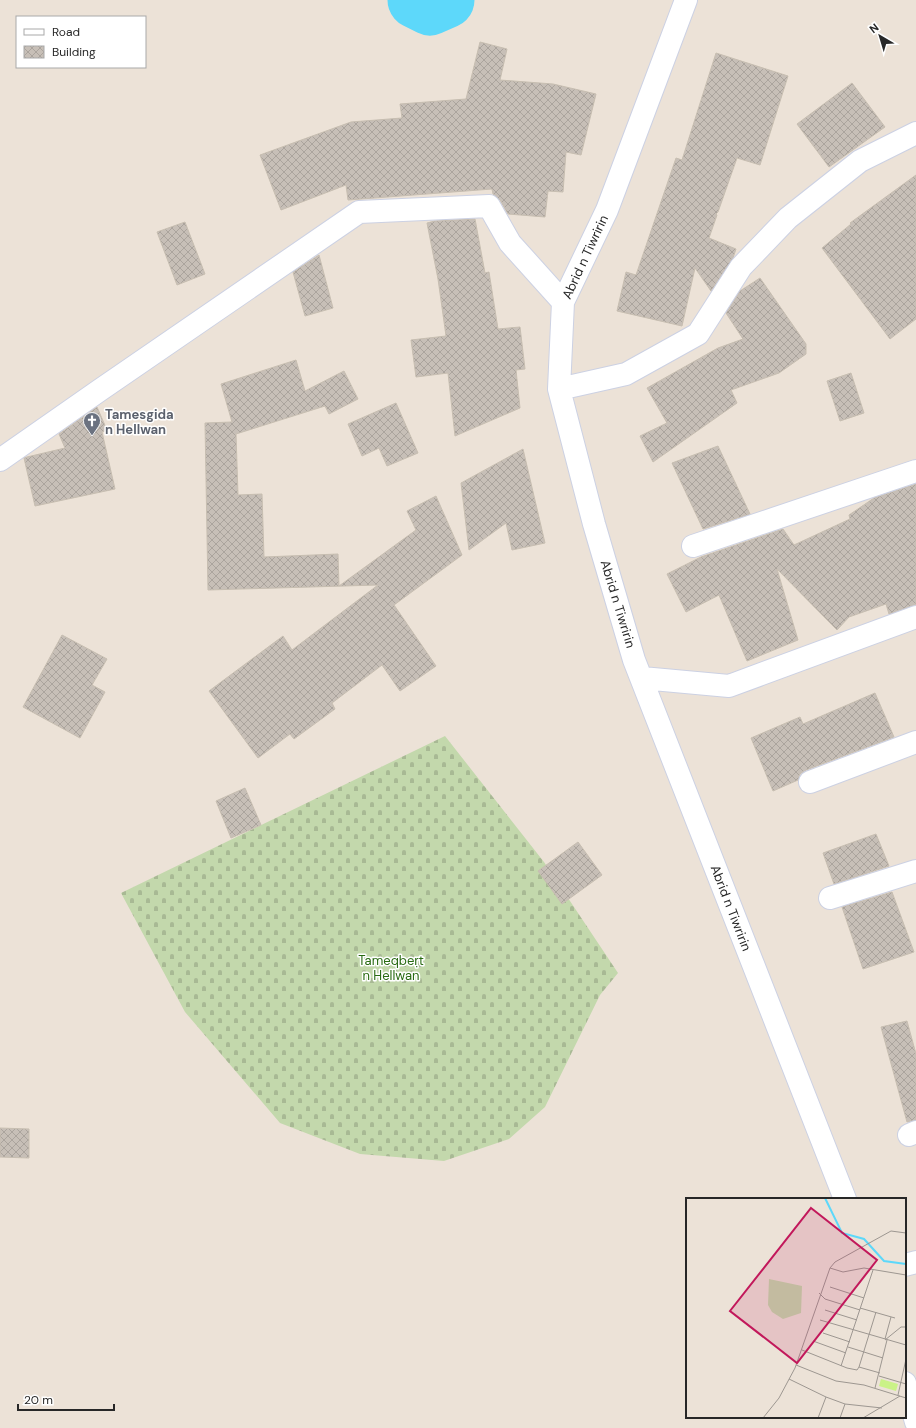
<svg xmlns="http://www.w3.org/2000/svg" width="916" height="1428" font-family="'DM Sans',sans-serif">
  <defs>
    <pattern id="cemetery-stones" width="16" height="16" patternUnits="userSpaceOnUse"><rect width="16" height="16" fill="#c3d8ac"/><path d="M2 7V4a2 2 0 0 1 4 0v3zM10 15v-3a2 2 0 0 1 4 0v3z" fill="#a8b994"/></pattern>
    <pattern id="building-cross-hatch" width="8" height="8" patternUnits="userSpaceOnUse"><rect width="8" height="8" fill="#c7bfb7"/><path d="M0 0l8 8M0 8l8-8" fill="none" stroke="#aba49d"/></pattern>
  </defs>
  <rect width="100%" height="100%" fill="#ece2d7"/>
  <!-- cemetery -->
  <path fill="url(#cemetery-stones)" d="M 445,736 L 544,862 L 618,973 L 600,995 L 545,1107 L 509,1139 L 444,1161 L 360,1154 L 280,1123 L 185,1012 L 121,893 Z"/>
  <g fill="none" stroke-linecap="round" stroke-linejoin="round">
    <!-- river -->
    <path stroke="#5dd8fa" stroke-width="57" d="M 416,0 L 430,7 L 446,0"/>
  </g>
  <!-- building -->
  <path fill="url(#building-cross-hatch)" stroke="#c7beb1" d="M 480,42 L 507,49 L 500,80 L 553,84 L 596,94 L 581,155 L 566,152 L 563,192 L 548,191 L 545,217 L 508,214 L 500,200 L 493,194 L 492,189 L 348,200 L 346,185 L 281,210 L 260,155 L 351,122 L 402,118 L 400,104 L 466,99 Z
    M 716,53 L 788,76 L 760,165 L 737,158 L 718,212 L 716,214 L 717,215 L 709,238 L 736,249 L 733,258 L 711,291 L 695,268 L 682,326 L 617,311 L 626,272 L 636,275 L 676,158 L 682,160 Z
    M 852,83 L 885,127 L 829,167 L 797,124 Z
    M 916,175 L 916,319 L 890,339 L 822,248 L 851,224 L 850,223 Z
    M 475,219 L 485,273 L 489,272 L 498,329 L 520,327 L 525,369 L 516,370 L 520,408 L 455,436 L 448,373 L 416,377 L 411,340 L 446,336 L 438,279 L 427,223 L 435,221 Z
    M 185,222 L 205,274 L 177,285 L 157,232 Z
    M 319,255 L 333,308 L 305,316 L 293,272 Z
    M 760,278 L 806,344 L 806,354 L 779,373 L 731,390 L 737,403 L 653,462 L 640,436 L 667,423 L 647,388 L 718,348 L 743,339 L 726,313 L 740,291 Z
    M 296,360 L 305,391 L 344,371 L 358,399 L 329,414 L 325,406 L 236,434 L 238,495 L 262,494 L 264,557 L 338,554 L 339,586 L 416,530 L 407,511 L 436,496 L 462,555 L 394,605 L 436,666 L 400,691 L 382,665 L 332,703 L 335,709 L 294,739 L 290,734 L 258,758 L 209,691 L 283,636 L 292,650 L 378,585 L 208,590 L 205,423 L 232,422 L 221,384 Z
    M 851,373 L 864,413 L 840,421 L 827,381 Z
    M 396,403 L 418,453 L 387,466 L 379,448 L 362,456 L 348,424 Z
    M 97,407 L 107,430 L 102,432 L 115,489 L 35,506 L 24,458 L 27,457 L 65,448 L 59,434 Z
    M 718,446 L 750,514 L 703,529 L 672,463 Z
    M 523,449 L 545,543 L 512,550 L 506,523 L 469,550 L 461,483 Z
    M 916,484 L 916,604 L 914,605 L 889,614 L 886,604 L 849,617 L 837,630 L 777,569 L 798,640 L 747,661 L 719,595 L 686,612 L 667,574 L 701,557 L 783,529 L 794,545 L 850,519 L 849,515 L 874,498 Z
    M 62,635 L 107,659 L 92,685 L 105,692 L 80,738 L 23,707 Z
    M 875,693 L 894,737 L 806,770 L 800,774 L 798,780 L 773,791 L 751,738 L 800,717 L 803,724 Z
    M 245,788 L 261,825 L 231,838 L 216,801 Z
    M 876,834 L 889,866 L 834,884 L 823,853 Z
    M 578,842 L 602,875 L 562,904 L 538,871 Z
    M 892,892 L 914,952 L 863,969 L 842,907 Z
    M 907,1021 L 916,1054 L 916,1120 L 907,1122 L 881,1027 Z
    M 0,1128 L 29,1129 L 29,1158 L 0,1157 Z"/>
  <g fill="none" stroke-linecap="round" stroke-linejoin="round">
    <defs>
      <path id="minor" d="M 686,0 L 607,210 L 563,302 L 559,389 L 594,524 L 634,660 L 845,1199
        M 559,389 L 626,374 L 698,334 L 741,267 L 788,218 L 860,161 L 916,133
        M 0,460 L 100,390 L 359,212 L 489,206 L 510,243 L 563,302
        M 693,546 L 916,471
        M 642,678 L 729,686 L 916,617
        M 810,782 L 916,742
        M 830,898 L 916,871
        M 909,1135 L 916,1132
        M 905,1265 L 916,1262
        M 905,1383 L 916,1422"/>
    </defs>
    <!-- minor casing -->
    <use href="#minor" stroke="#ccd1e3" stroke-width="24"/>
    <!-- minor -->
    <use href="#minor" stroke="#fff" stroke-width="22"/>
  </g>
  <!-- icons -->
  <defs>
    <symbol id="church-pin" viewBox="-11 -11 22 30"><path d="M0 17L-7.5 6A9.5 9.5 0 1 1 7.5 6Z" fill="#6b7280" stroke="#fff"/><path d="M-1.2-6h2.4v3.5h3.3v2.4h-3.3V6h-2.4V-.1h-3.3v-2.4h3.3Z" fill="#fff"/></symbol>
  </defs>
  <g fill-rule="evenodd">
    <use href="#church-pin" x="82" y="411" width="20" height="27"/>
  </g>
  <g text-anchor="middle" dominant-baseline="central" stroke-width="3" stroke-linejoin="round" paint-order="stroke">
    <!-- street labels -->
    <g font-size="13" fill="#272727" stroke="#fff">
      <text transform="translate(585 257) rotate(-65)">Abrid n Tiwririn</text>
      <text transform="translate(618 604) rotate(73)">Abrid n Tiwririn</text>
      <text transform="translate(731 908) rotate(69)">Abrid n Tiwririn</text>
    </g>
    <!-- worship labels -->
    <g font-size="13" font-weight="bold" fill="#5b616d" stroke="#fff" text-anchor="start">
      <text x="105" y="414">Tamesgida<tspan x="105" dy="15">n Hellwan</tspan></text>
    </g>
    <!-- park labels -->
    <g font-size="13" fill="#286a12" stroke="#fff">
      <text x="391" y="960">Tameqbeṛt<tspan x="391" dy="15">n Hellwan</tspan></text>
    </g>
  </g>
  <!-- overview -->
  <g transform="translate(686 1198)">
    <rect width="220" height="220" fill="#ece2d7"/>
    <path d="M 83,81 L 116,88 L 115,115 L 97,121 L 86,114 L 82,107 Z" fill="#c3d8ac"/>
    <path d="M 195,181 L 212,186 L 210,193 L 193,188 Z" fill="#caf287"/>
    <path fill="none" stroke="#5dd8fa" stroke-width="2" d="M 139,0 L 156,35 L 178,41 L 198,63 L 220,66"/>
    <path fill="none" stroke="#9d9791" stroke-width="1" d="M 144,70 L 157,74 L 178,70 L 220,77M 144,89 L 178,100M 133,95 L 139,101 L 174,112M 174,110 L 209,120M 139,112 L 171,122M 134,122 L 220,147M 137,135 L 164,144M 199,141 L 205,119M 199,142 L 215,129 L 220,129M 127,143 L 160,155M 162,149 L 197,160M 116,152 L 161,170 L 171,172 L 173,169 L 194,175M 110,167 L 150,183 L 178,187 L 220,200M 155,168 L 187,72M 173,169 L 190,114M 193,178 L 220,186M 103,181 L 140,199M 189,190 L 201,142M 212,197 L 220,161M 77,220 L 93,200 L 109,170 L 144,70 L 149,64 L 205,33 L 220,35M 132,220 L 140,199 L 159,206 L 196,210M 154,220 L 159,206M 177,220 L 214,198"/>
    <path fill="#c2185b" fill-opacity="0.15" stroke="#c2185b" stroke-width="2" d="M 125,10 L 191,62 L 111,165 L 44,113 Z"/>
    <rect width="220" height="220" fill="none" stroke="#272727" stroke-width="2"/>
  </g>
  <!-- legend -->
  <rect x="16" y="16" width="130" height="52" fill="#ffffff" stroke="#a9a9a9"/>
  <rect x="24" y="29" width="20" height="6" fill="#ffffff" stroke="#a9a9a9"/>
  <text x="52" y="36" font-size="12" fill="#272727">Road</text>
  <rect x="24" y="46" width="20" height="12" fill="url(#building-cross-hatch)" stroke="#a9a9a9"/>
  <text x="52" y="56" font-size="12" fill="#272727">Building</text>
  <!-- north arrow -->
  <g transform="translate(880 36) rotate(322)" stroke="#ffffff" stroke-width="3" paint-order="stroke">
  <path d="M0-3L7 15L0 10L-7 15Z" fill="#272727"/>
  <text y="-6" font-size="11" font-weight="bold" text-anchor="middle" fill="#272727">N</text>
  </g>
  <!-- scale -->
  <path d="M18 1404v6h96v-6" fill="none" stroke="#272727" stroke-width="2"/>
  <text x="24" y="1404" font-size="12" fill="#272727" stroke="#ffffff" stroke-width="3" paint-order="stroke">20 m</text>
</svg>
